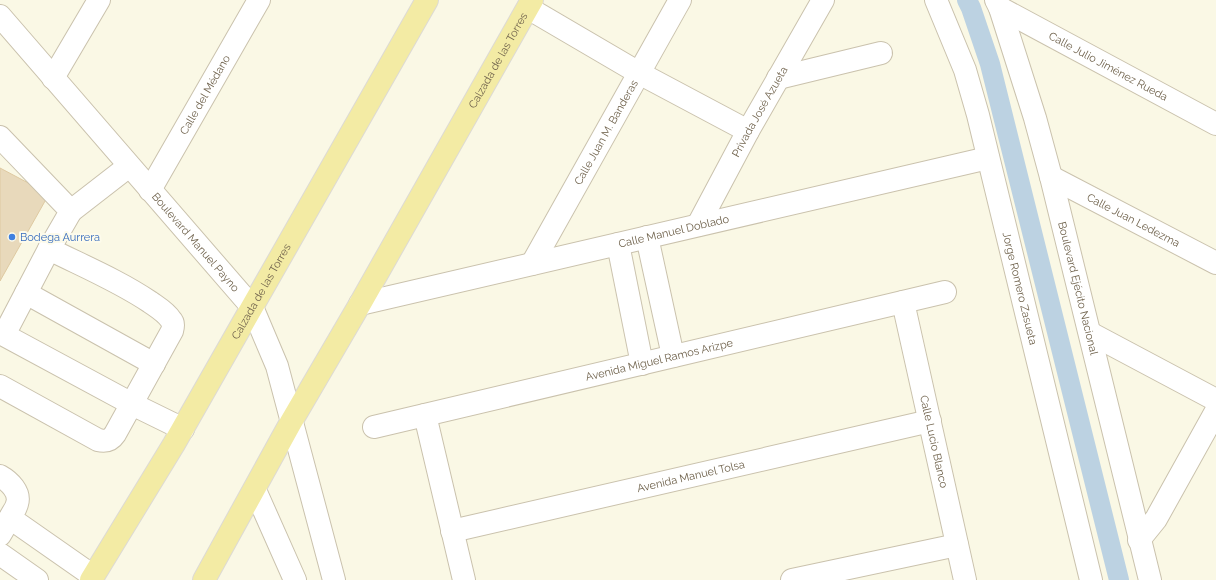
<svg xmlns="http://www.w3.org/2000/svg" width="1216" height="580" font-family="Raleway,sans-serif">
  <rect width="100%" height="100%" fill="#faf8e5"/>
  <g fill="none" stroke-linecap="round" stroke-linejoin="round">
    <!-- canal -->
    <path stroke="#bcd2e2" stroke-width="20" d="M 967,0 L 971,8 L 990,64 L 1119,580"/>
  </g>
  <!-- building -->
  <path fill="#e8d9bb" stroke="#dec9a1" d="M 0,168 L 49,194 L 0,281 Z"/>
  <g fill="none" stroke-linecap="round" stroke-linejoin="round">
    <defs>
      <g id="minor">
        <path id="s1" d="M 936,0 L 965,70 L 978,115 L 1091,580"/>
        <path id="s2" d="M 996,0 L 1000,8 L 1035,118 L 1051,177 L 1150,580"/>
        <path d="M 528,8 L 639,73 L 748,131"/>
        <path id="s3" d="M 1000,8 L 1216,124"/>
        <path id="s4" d="M 0,16 L 252,307 L 277,366 L 334,580"/>
        <path d="M 53,78 L 99,0"/>
        <path d="M 778,78 L 881,53"/>
        <path d="M 0,137 L 71,211 L 49,249 L 4,335 L 132,404 L 183,429"/>
        <path id="s5" d="M 1051,177 L 1216,263"/>
        <path id="s6" d="M 150,190 L 259,0"/>
        <path d="M 71,211 L 129,166"/>
        <path id="s7" d="M 698,225 L 748,131 L 823,0"/>
        <path d="M 647,237 L 673,356"/>
        <path d="M 618,244 L 642,364"/>
        <path id="s8" d="M 532,264 L 680,0"/>
        <path d="M 26,293 L 154,364"/>
        <path id="s9" d="M 903,302 L 965,580"/>
        <path id="s10" d="M 360,304 L 988,158"/>
        <path d="M 1090,333 L 1216,400"/>
        <path d="M 0,386 L 98,440 C 106,442 111,440 115,434 L 172,331 C 173,327 174,323 171,320 C 166,312 157,307 150,302 C 119,281 83,266 49,249"/>
        <path d="M 425,415 L 464,580"/>
        <path id="s11" d="M 374,427 L 945,292"/>
        <path d="M 0,476 C 9,481 21,492 17,504 C 16,509 12,513 10,518 L 93,576"/>
        <path d="M 255,490 L 295,580"/>
        <path id="s12" d="M 452,531 L 930,421"/>
        <path d="M 0,535 L 10,518"/>
        <path d="M 1139,540 L 1156,519 L 1216,411"/>
        <path d="M 0,554 L 37,580"/>
        <path d="M 792,580 L 957,545"/>
      </g>
      <g id="major">
        <path id="s13" d="M 91,580 L 174,444 L 427,0"/>
        <path id="s14" d="M 204,580 L 291,422 L 360,304 L 532,0"/>
      </g>
    </defs>
    <!-- minor casing -->
    <use href="#minor" stroke="#cac2ad" stroke-width="24"/>
    <!-- major casing -->
    <use href="#major" stroke="#dddad4" stroke-width="24"/>
    <!-- minor -->
    <use href="#minor" stroke="#fff" stroke-width="22"/>
    <!-- major -->
    <use href="#major" stroke="#f3eba4" stroke-width="22"/>
  </g>
  <!-- markers -->
  <circle fill="#3f7fe0" stroke="#fdfbeb" stroke-width="1.5" cx="12" cy="237" r="4"/>
  <g text-anchor="middle" dominant-baseline="central" stroke-width="4" stroke-linejoin="round" paint-order="stroke">
    <!-- street labels -->
    <g font-size="11" fill="#70634d" stroke="#fdfbeb">
      <text stroke="none"><textPath href="#s14" startOffset="597">Calzada de las Torres</textPath></text>
      <text stroke="none"><textPath href="#s3" startOffset="123">Calle Julio Jiménez Rueda</textPath></text>
      <text stroke="none"><textPath href="#s6" startOffset="110">Calle del Médano</textPath></text>
      <text stroke="none"><textPath href="#s7" startOffset="129">Privada José Azueta</textPath></text>
      <text stroke="none"><textPath href="#s8" startOffset="151">Calle Juan M. Banderas</textPath></text>
      <text stroke="none"><textPath href="#s5" startOffset="93">Calle Juan Ledezma</textPath></text>
      <text stroke="none"><textPath href="#s10" startOffset="322">Calle Manuel Doblado</textPath></text>
      <text stroke="none"><textPath href="#s4" startOffset="299">Boulevard Manuel Payno</textPath></text>
      <text stroke="none"><textPath href="#s1" startOffset="301">Jorge Romero Zasueta</textPath></text>
      <text stroke="none"><textPath href="#s2" startOffset="300">Boulevard Ejécito Nacional</textPath></text>
      <text stroke="none"><textPath href="#s13" startOffset="335">Calzada de las Torres</textPath></text>
      <text stroke="none"><textPath href="#s11" startOffset="293">Avenida Miguel Ramos Arizpe</textPath></text>
      <text stroke="none"><textPath href="#s9" startOffset="143">Calle Lucio Blanco</textPath></text>
      <text stroke="none"><textPath href="#s12" startOffset="245">Avenida Manuel Tolsa</textPath></text>
    </g>
    <!-- shop labels -->
    <g font-size="11" fill="#366cbe" stroke="#fdfbeb" text-anchor="start">
      <text x="20" y="237">Bodega Aurrera</text>
    </g>
  </g>
</svg>
